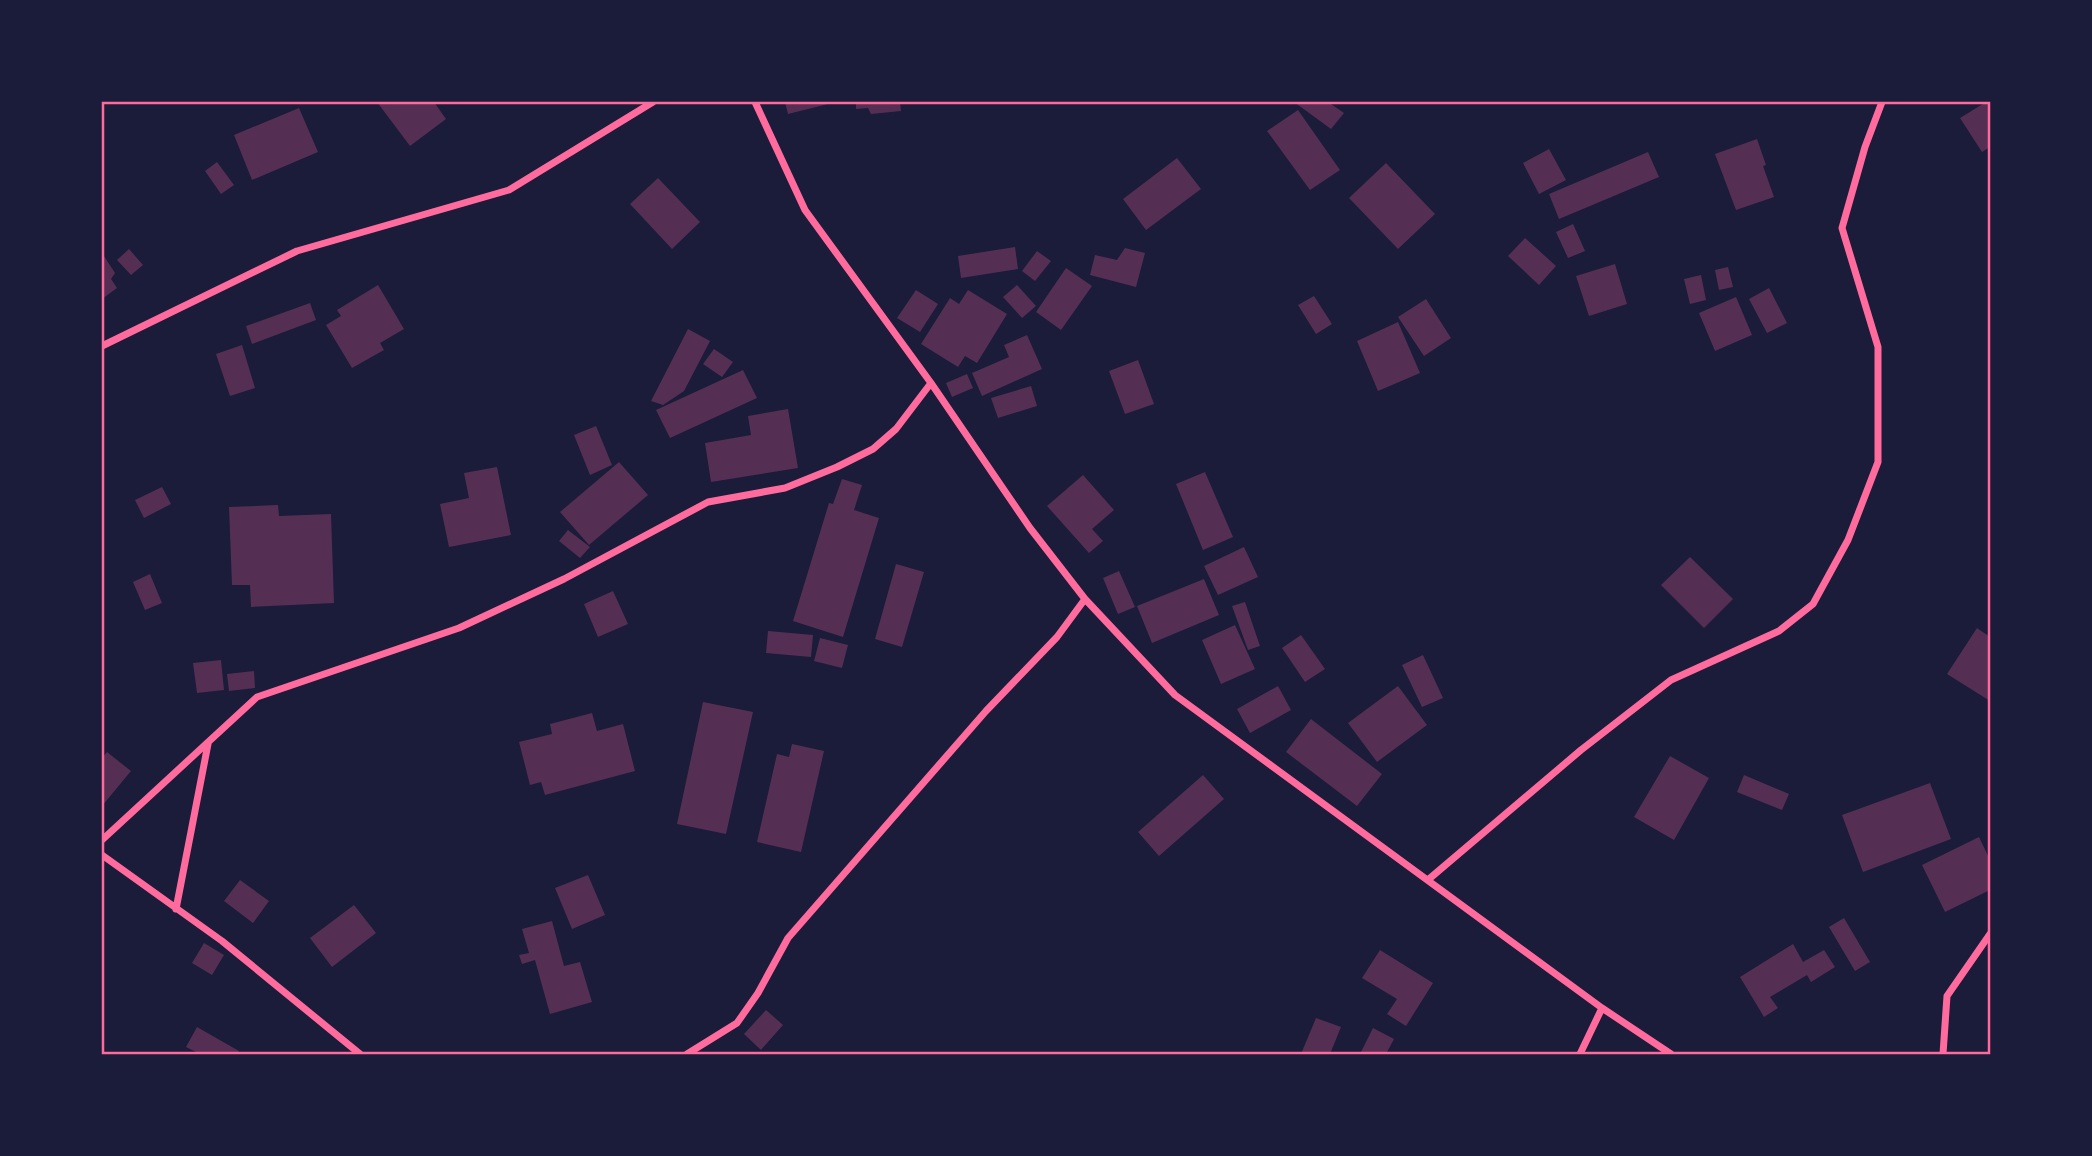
<svg xmlns="http://www.w3.org/2000/svg" width="2092" height="1156" font-family="'Fira Sans',sans-serif">
  <rect width="100%" height="100%" fill="#1b1b3a"/>
  <!-- building -->
  <path fill="#542f53" d="M 377,102 L 434,102 L 446,119 L 410,146 Z
    M 785,102 L 836,102 L 788,114 Z
    M 856,102 L 900,102 L 901,111 L 871,114 L 868,108 L 856,109 Z
    M 1294,102 L 1328,102 L 1344,113 L 1331,129 Z
    M 1986,102 L 1990,102 L 1990,147 L 1982,152 L 1960,118 Z
    M 299,108 L 318,152 L 252,180 L 234,135 Z
    M 1298,110 L 1340,170 L 1310,190 L 1267,131 Z
    M 1757,139 L 1766,165 L 1763,166 L 1774,197 L 1736,210 L 1715,154 Z
    M 1549,149 L 1566,180 L 1539,194 L 1523,163 Z
    M 1648,152 L 1659,177 L 1559,219 L 1549,194 Z
    M 1177,158 L 1201,189 L 1146,230 L 1123,199 Z
    M 217,162 L 234,185 L 221,194 L 205,171 Z
    M 1386,163 L 1435,214 L 1398,249 L 1349,198 Z
    M 658,178 L 700,222 L 672,249 L 630,204 Z
    M 1573,224 L 1585,251 L 1568,258 L 1556,232 Z
    M 1525,238 L 1556,266 L 1539,285 L 1508,256 Z
    M 1015,247 L 1018,269 L 961,278 L 958,256 Z
    M 1125,248 L 1145,253 L 1136,287 L 1090,275 L 1095,255 L 1117,260 Z
    M 129,249 L 143,265 L 131,275 L 117,260 Z
    M 1037,251 L 1051,261 L 1035,281 L 1022,271 Z
    M 102,253 L 115,273 L 111,279 L 117,288 L 102,299 Z
    M 1615,264 L 1627,304 L 1589,316 L 1576,276 Z
    M 1728,267 L 1733,287 L 1719,290 L 1715,270 Z
    M 1066,268 L 1092,286 L 1061,330 L 1036,312 Z
    M 1701,275 L 1706,300 L 1690,304 L 1684,279 Z
    M 378,285 L 404,329 L 380,343 L 384,350 L 352,368 L 326,325 L 341,316 L 337,310 Z
    M 1017,285 L 1036,306 L 1022,318 L 1003,297 Z
    M 1769,288 L 1787,323 L 1767,333 L 1749,299 Z
    M 916,290 L 938,304 L 920,332 L 897,318 Z
    M 968,290 L 1007,314 L 977,363 L 965,356 L 958,367 L 921,344 L 950,298 L 959,304 Z
    M 1314,296 L 1332,324 L 1316,334 L 1298,305 Z
    M 1736,297 L 1752,335 L 1715,351 L 1699,313 Z
    M 1426,299 L 1451,338 L 1424,356 L 1398,317 Z
    M 310,303 L 316,320 L 252,344 L 246,326 Z
    M 1398,322 L 1420,373 L 1378,391 L 1357,341 Z
    M 688,329 L 710,341 L 684,391 L 663,405 L 651,401 Z
    M 1027,335 L 1042,369 L 982,396 L 972,373 L 1009,357 L 1004,345 Z
    M 242,345 L 255,388 L 230,396 L 216,354 Z
    M 714,349 L 733,362 L 722,377 L 703,364 Z
    M 1138,360 L 1154,404 L 1125,414 L 1109,371 Z
    M 743,370 L 757,398 L 670,438 L 656,410 Z
    M 967,374 L 973,388 L 952,397 L 946,383 Z
    M 1031,386 L 1037,406 L 998,418 L 991,398 Z
    M 788,409 L 798,468 L 711,482 L 705,443 L 751,435 L 748,416 Z
    M 596,426 L 612,465 L 590,475 L 574,435 Z
    M 619,462 L 648,495 L 589,545 L 560,512 Z
    M 497,467 L 511,535 L 449,547 L 440,504 L 469,498 L 464,473 Z
    M 1205,472 L 1233,537 L 1203,550 L 1176,484 Z
    M 1083,475 L 1114,510 L 1092,529 L 1103,541 L 1089,553 L 1047,506 Z
    M 842,479 L 862,485 L 854,510 L 879,518 L 843,637 L 793,621 L 829,503 L 833,504 Z
    M 162,487 L 171,504 L 144,518 L 135,500 Z
    M 278,505 L 279,516 L 331,514 L 334,603 L 251,607 L 250,585 L 232,585 L 229,507 Z
    M 568,530 L 590,547 L 580,558 L 559,541 Z
    M 1244,547 L 1258,577 L 1218,595 L 1204,566 Z
    M 1690,557 L 1733,599 L 1704,628 L 1661,585 Z
    M 896,564 L 924,572 L 902,647 L 875,639 Z
    M 1119,571 L 1135,607 L 1118,614 L 1103,578 Z
    M 150,574 L 162,603 L 145,610 L 133,582 Z
    M 1204,579 L 1219,615 L 1152,643 L 1137,606 Z
    M 613,591 L 628,624 L 598,637 L 584,604 Z
    M 1245,602 L 1260,646 L 1248,650 L 1232,606 Z
    M 1235,625 L 1255,669 L 1221,684 L 1202,640 Z
    M 1977,628 L 1990,637 L 1990,701 L 1947,674 Z
    M 768,631 L 813,635 L 811,657 L 766,653 Z
    M 1301,635 L 1325,669 L 1305,682 L 1282,648 Z
    M 820,638 L 848,645 L 842,668 L 814,661 Z
    M 1423,655 L 1443,698 L 1422,707 L 1402,665 Z
    M 221,660 L 224,690 L 197,693 L 193,663 Z
    M 254,671 L 255,688 L 229,691 L 227,674 Z
    M 1278,686 L 1291,710 L 1250,733 L 1237,709 Z
    M 1398,686 L 1427,725 L 1377,762 L 1348,723 Z
    M 703,702 L 753,712 L 726,834 L 677,824 Z
    M 592,713 L 597,731 L 623,724 L 635,771 L 545,795 L 541,782 L 530,785 L 519,742 L 552,734 L 550,724 Z
    M 1311,719 L 1382,774 L 1357,806 L 1286,752 Z
    M 792,744 L 824,751 L 801,852 L 757,842 L 777,754 L 789,757 Z
    M 107,752 L 131,771 L 102,806 L 102,758 Z
    M 1670,756 L 1709,778 L 1674,840 L 1634,817 Z
    M 1203,775 L 1224,799 L 1159,856 L 1138,832 Z
    M 1744,775 L 1789,794 L 1782,810 L 1737,792 Z
    M 1930,783 L 1951,839 L 1863,872 L 1842,815 Z
    M 1979,837 L 1990,860 L 1990,890 L 1945,912 L 1922,865 Z
    M 588,875 L 605,915 L 572,929 L 555,888 Z
    M 240,880 L 269,901 L 253,923 L 224,901 Z
    M 354,905 L 376,933 L 332,967 L 310,938 Z
    M 1844,918 L 1870,962 L 1855,971 L 1829,927 Z
    M 552,921 L 564,966 L 580,962 L 592,1002 L 550,1014 L 535,960 L 522,964 L 519,955 L 529,953 L 522,929 Z
    M 204,943 L 224,955 L 212,975 L 192,963 Z
    M 1793,944 L 1803,962 L 1824,950 L 1835,967 L 1811,982 L 1807,975 L 1770,997 L 1778,1008 L 1764,1017 L 1740,977 Z
    M 1380,950 L 1433,983 L 1406,1026 L 1387,1014 L 1397,999 L 1362,978 Z
    M 766,1010 L 783,1025 L 761,1050 L 744,1034 Z
    M 1316,1018 L 1341,1027 L 1330,1054 L 1301,1054 Z
    M 197,1027 L 239,1051 L 237,1054 L 200,1054 L 186,1047 Z
    M 1373,1028 L 1394,1039 L 1386,1054 L 1360,1054 Z"/>
  <g fill="none" stroke-linecap="round" stroke-linejoin="round">
    <!-- minor -->
    <path stroke="#ff6b9d" stroke-width="7" d="M 755,102 L 805,210 L 931,383 L 1030,528 L 1085,599 L 1175,695 L 1602,1008 L 1671,1054
      M 102,346 L 297,251 L 509,190 L 653,102
      M 102,840 L 257,697 L 459,628 L 564,579 L 708,502 L 785,488 L 837,467 L 873,449 L 896,429 L 931,383
      M 102,855 L 222,941 L 360,1054
      M 1429,879 L 1581,750 L 1671,680 L 1779,631 L 1813,604 L 1848,540 L 1878,462 L 1878,347 L 1842,228 L 1865,147 L 1882,102
      M 176,909 L 208,744
      M 687,1054 L 737,1023 L 758,993 L 788,938 L 986,711 L 1057,637 L 1085,599
      M 1580,1054 L 1602,1008
      M 1943,1054 L 1947,996 L 1990,934"/>
  </g>
  <!-- border -->
  <rect width="2092" height="1156" fill="none" stroke="#1b1b3a" stroke-width="206"/>
  <rect x="103" y="103" width="1886" height="950" fill="none" stroke="#ff6b9d" stroke-width="2.5"/>
</svg>
